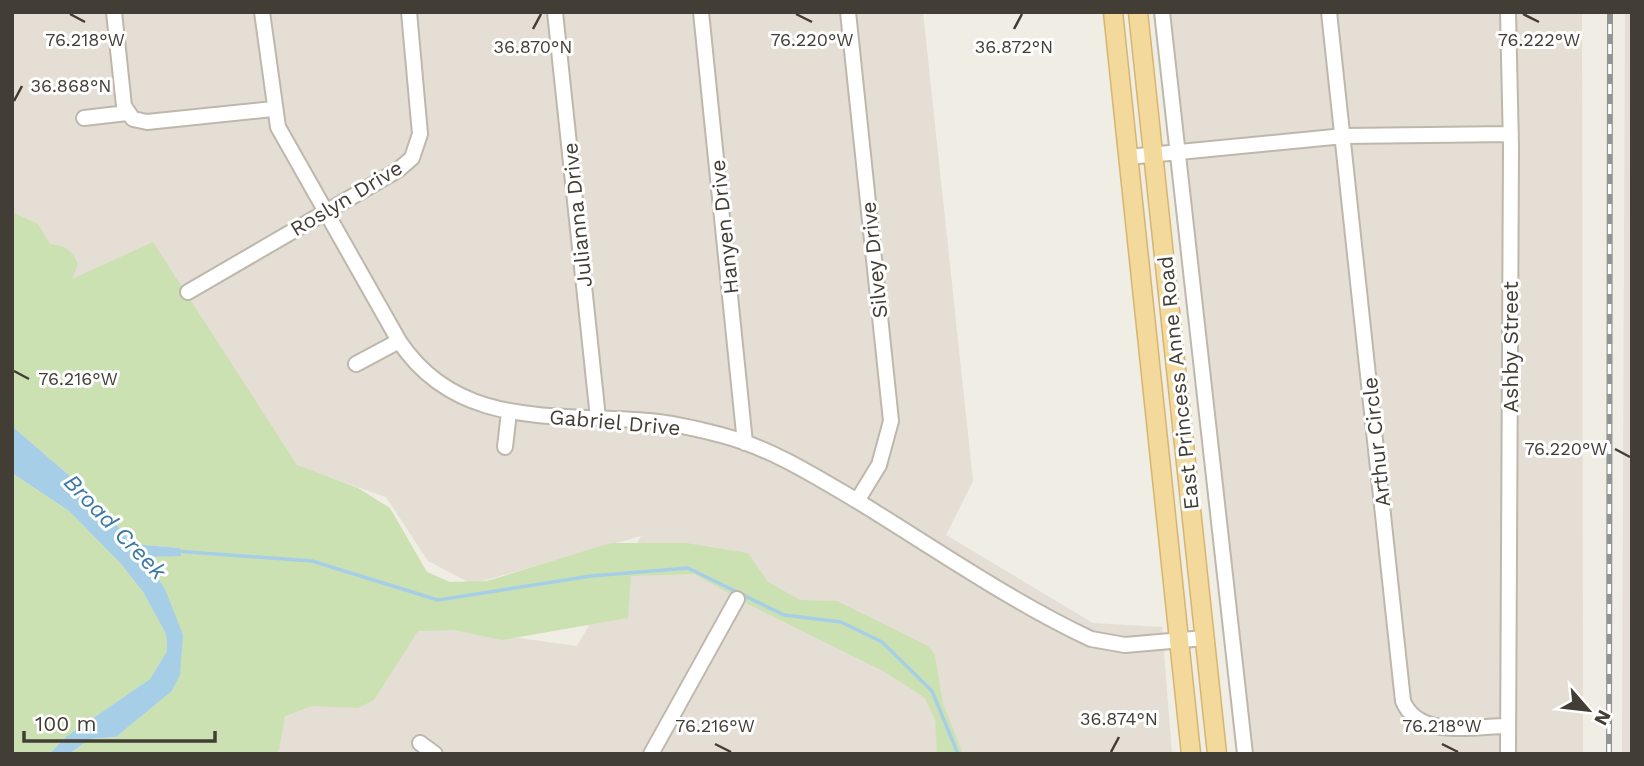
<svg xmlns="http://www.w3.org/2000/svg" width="1644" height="766" font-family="'Work Sans',sans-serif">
  <rect width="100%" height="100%" fill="#f0ede5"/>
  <!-- residential -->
  <path fill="#e4ded4" d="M 12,12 L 923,12 L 973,481 L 946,535 L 1093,623 L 1162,627 L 1172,754 L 253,754 L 294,701 L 408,623 L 577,646 L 641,536 L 472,584 L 428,561 L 386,497 L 297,466 L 157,462 L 12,229 Z
    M 1164,12 L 1582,12 L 1583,754 L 1249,754 Z
    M 1625,12 L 1632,12 L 1632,754 L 1622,754 Z"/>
  <!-- green -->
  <path fill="#cce1b2" d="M 12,212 L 38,224 L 50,244 C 65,246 72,250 78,264 L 72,279 L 153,242 L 297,465 L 358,488 L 390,508 L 427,572 L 450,582 L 487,581 L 611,543 L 686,543 L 748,553 L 768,582 L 800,600 L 837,601 L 928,646 L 935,655 L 943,704 L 963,754 L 937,754 L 935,719 L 925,698 L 885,672 L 750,605 L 694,574 L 631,576 L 628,618 L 502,640 L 454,630 L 418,631 L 374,700 L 358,708 L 312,706 L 285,716 L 279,750 L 275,754 L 69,754 L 90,739 L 116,737 L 172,691 L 180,675 L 165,589 L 145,556 L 180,556 L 180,548 L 133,544 L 86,490 L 12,426 Z
    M 12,473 L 69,511 L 121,564 L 143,592 L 166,634 L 167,651 L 150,679 L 67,736 L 49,754 L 12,754 Z"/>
  <!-- water -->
  <path fill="#a7cee7" d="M 12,426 L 86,490 L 133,544 L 180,548 L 181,556 L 145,557 L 165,589 L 183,635 L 180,675 L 172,691 L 116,737 L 90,739 L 69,754 L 49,754 L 67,736 L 150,679 L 167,651 L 166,634 L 143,592 L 121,564 L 69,511 L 12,473 Z"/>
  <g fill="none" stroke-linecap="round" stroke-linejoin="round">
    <!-- stream -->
    <path stroke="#a7cee7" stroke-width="3.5" d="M 175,551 L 312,561 L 438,600 L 591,576 L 688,568 L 784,615 L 841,622 L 882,642 L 932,691 L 958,754"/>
    <defs>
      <path id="minor" d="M 114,12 L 124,106 L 133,119 L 147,122 L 273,109
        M 262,12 L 278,127 L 399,341 C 458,430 556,413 649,421 C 673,423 698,429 721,435 C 771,448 815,476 859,502 C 934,548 1012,602 1091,639 L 1125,645 L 1205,638
        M 555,12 L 598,418
        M 701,12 L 745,443
        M 848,12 L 891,421 L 879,465 L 857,501
        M 1162,12 L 1245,754
        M 1329,12 L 1403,701 C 1418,739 1474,726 1508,726
        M 84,118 L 127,113
        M 1128,157 L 1344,136 L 1511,134
        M 188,292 L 398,170 L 412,158 L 420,134 L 409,12
        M 356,364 L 399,341
        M 505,447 L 509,412
        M 420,743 L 435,754
        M 651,754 L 737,599
        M 1508,754 L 1511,147 L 1508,12"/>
      <path id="major" d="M 1113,12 L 1191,754
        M 1138,12 L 1217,754"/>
    </defs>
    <!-- minor casing -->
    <use href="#minor" stroke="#beb7ac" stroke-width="18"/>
    <!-- major casing -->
    <use href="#major" stroke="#d6b56d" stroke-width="21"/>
    <!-- minor -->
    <use href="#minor" stroke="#fff" stroke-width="14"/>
    <!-- major -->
    <use href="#major" stroke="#f3d99b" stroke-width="18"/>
    <defs>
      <path id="rail" d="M 1609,754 L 1610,12"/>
    </defs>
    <!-- rail casing -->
    <use href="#rail" stroke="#949494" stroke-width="6"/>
    <!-- rail -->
    <use href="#rail" stroke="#fff" stroke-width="3.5" stroke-dasharray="10" stroke-linecap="butt"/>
  </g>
  <!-- ticks -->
  <path fill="none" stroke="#423d35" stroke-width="2.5" d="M 70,14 L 85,22M 796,14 L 812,22M 1523,14 L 1539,22M 533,29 L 541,14M 1014,29 L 1022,14M 14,101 L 22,86M 14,371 L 29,379M 1615,449 L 1630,457M 715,744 L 731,752M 1442,744 L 1458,752M 1111,752 L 1119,737"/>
  <g text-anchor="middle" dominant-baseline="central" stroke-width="6" stroke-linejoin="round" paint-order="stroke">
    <!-- street labels -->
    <g font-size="21" fill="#423d35" stroke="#fff">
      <text transform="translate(346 198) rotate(-31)">Roslyn Drive</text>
      <text transform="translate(577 215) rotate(-96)">Julianna Drive</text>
      <text transform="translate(724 227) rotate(-96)">Hanyen Drive</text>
      <text transform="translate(874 260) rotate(-96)">Silvey Drive</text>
      <text transform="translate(1510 347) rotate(-90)">Ashby Street</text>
      <text transform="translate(1178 383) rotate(-96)">East Princess Anne Road</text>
      <text transform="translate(615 422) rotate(5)">Gabriel Drive</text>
      <text transform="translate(1376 442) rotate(-96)">Arthur Circle</text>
    </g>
    <!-- water labels -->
    <g font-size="23" font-style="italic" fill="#3b78a2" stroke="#fff">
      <text transform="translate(115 527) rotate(46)">Broad Creek</text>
    </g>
  </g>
  <g font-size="18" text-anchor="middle" fill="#423d35" stroke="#fff" stroke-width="6" stroke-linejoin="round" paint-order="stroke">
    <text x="1539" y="46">76.222°W</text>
    <text x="85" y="46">76.218°W</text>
    <text x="812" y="46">76.220°W</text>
    <text x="533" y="53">36.870°N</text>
    <text x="1014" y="53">36.872°N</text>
    <text x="71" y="92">36.868°N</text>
    <text x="78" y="385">76.216°W</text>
    <text x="1566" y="455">76.220°W</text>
    <text x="1119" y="725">36.874°N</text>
    <text x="715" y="732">76.216°W</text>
    <text x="1442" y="732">76.218°W</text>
  </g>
  <!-- border -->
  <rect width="1644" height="766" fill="none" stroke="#423d35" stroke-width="28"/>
  <!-- north arrow -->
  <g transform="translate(1588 710) rotate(118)" stroke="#ffffff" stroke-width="5" paint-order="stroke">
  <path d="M0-5L12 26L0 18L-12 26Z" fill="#423d35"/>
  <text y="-10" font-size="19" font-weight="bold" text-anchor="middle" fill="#423d35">N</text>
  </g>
  <!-- scale -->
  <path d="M24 731v10h191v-10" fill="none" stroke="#423d35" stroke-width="3.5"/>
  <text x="35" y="731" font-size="21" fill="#423d35" stroke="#ffffff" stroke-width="5" paint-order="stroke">100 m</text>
</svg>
